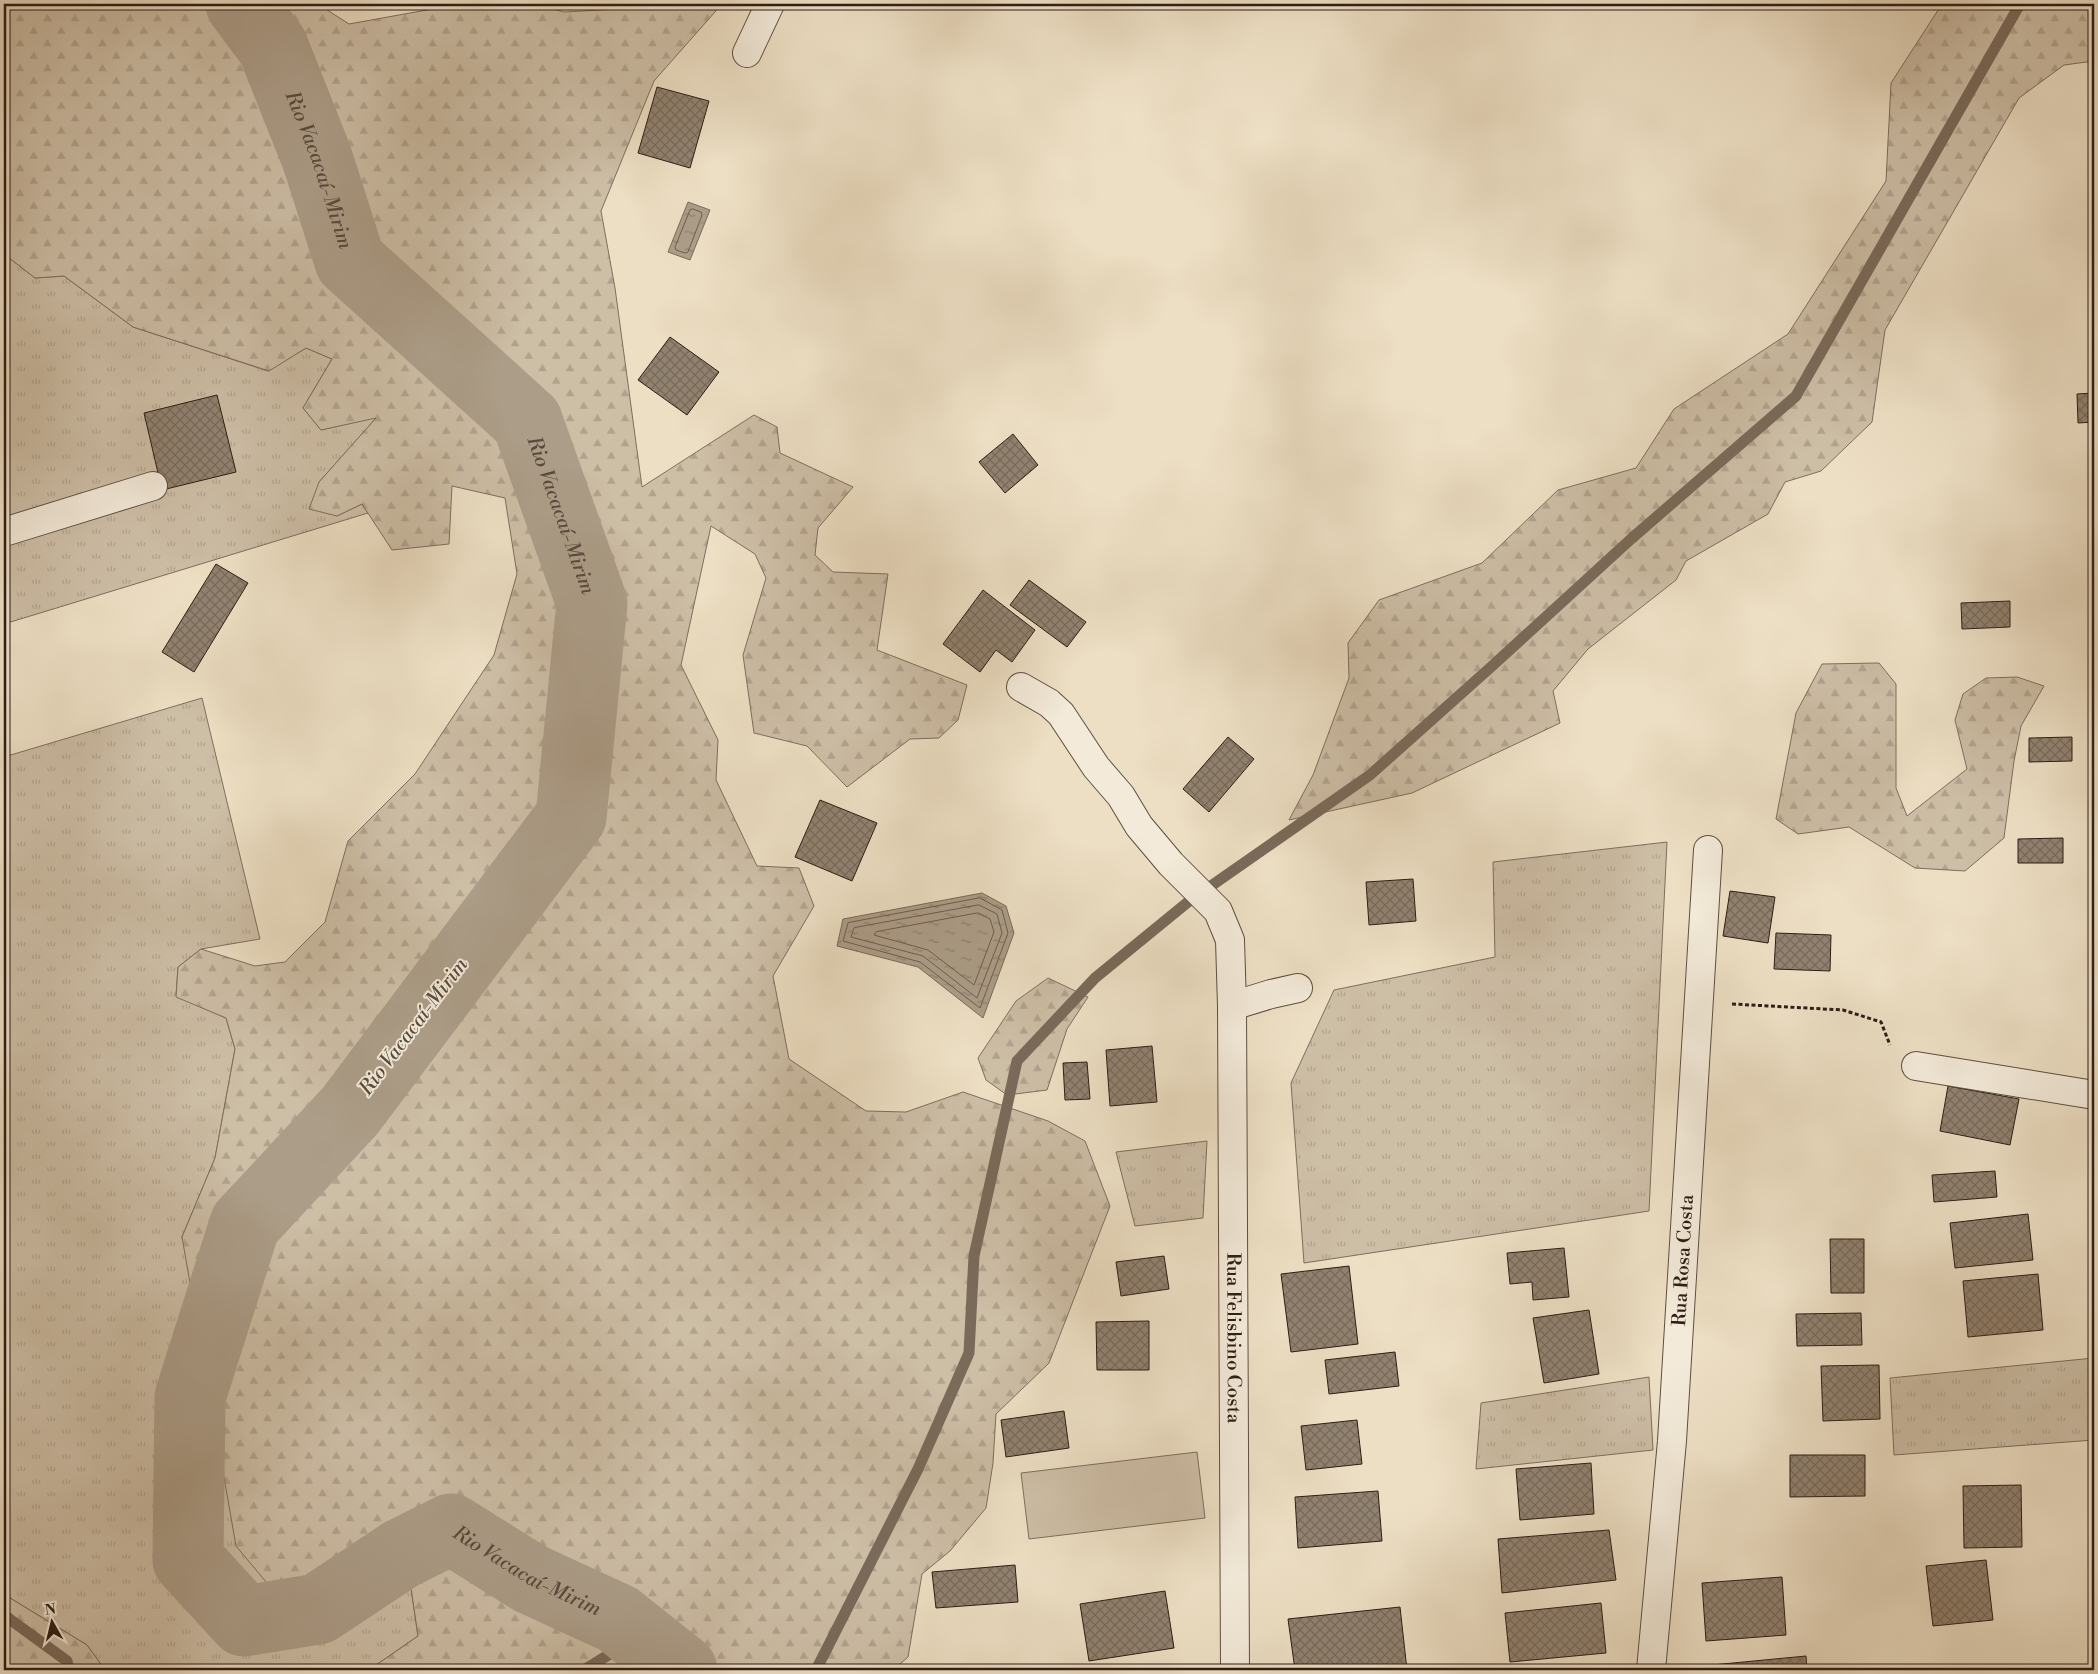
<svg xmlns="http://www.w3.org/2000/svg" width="2098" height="1674" font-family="'Libre Bodoni',serif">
  <defs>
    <pattern id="grass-tufts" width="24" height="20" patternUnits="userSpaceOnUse" patternTransform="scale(1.25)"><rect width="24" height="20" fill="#cdbea6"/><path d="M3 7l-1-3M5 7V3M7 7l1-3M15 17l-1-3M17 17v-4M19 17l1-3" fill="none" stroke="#b0a38e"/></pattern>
    <pattern id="forest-firs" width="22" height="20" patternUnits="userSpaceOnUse" patternTransform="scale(1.25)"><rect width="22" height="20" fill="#cdbea6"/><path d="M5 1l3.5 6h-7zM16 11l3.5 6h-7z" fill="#b0a38e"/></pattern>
    <pattern id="water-ripples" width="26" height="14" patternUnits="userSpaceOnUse" patternTransform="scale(1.25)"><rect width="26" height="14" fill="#ac9d88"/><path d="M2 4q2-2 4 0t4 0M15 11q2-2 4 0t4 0" fill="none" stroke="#8c7f6e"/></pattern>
    <pattern id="building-cross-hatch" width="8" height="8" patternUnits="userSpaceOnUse" patternTransform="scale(1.25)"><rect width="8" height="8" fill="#918270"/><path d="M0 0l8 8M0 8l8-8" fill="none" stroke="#776a5b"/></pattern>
  </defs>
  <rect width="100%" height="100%" fill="#eddfc4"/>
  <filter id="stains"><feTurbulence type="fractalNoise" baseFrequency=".004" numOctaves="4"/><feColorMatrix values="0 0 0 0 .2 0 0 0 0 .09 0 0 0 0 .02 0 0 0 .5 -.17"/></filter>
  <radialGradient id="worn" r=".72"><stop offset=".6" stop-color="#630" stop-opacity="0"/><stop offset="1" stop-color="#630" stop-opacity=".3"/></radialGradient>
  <!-- grass -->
  <path fill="url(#grass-tufts)" stroke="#7e6e5e" d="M 4,254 L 35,278 L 64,276 L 133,327 L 268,371 L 306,348 L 332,359 L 303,408 L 321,430 L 377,417 L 319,482 L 337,516 L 362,504 L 368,513 L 4,624 Z
    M 202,698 L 260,939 L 201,949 L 178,967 L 176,996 L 226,1018 L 235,1049 L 215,1158 L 182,1237 L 302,1625 L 410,1581 L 418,1636 L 369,1670 L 105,1670 L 87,1645 L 10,1598 L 4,1583 L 4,757 Z
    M 1667,842 L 1649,1211 L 1304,1263 L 1291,1083 L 1334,990 L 1495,957 L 1493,862 Z
    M 1207,1141 L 1203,1218 L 1135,1226 L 1116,1152 Z
    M 2094,1358 L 2094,1440 L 1894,1455 L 1890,1378 Z
    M 1649,1377 L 1653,1450 L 1476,1469 L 1481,1403 Z"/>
  <!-- forest -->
  <path fill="url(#forest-firs)" stroke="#7e6e5e" d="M 4,4 L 318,4 L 349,24 L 460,4 L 535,4 L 564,12 L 618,9 L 622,4 L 722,4 L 654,81 L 601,211 L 615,288 L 642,487 L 754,415 L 777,427 L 780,453 L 853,487 L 818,528 L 815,555 L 833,572 L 888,574 L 877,650 L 967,685 L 958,720 L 939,738 L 910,739 L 847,787 L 807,746 L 754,733 L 743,655 L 766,578 L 755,554 L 711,526 L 681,665 L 718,740 L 716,780 L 757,866 L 799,868 L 814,906 L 773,976 L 789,1059 L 866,1111 L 906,1112 L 963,1092 L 1048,1121 L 1085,1141 L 1110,1206 L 1049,1363 L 996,1414 L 993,1463 L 986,1508 L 950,1551 L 922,1574 L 908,1657 L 893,1670 L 369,1670 L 418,1636 L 410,1581 L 302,1625 L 236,1546 L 182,1237 L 215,1158 L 235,1049 L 226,1018 L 176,997 L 178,967 L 201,949 L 255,966 L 285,962 L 325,922 L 348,841 L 415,774 L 494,655 L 517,574 L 505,498 L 452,486 L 449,544 L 392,550 L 362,504 L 337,516 L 309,509 L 319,482 L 376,418 L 321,430 L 303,408 L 332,359 L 306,348 L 269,371 L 133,327 L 64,276 L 35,278 L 4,254 Z
    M 1942,4 L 2094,4 L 2094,61 L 2064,65 L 2019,98 L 1885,330 L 1872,422 L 1821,471 L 1785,482 L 1768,514 L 1686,561 L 1676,580 L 1588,649 L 1553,691 L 1560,723 L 1412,793 L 1289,820 L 1313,775 L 1349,678 L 1348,643 L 1379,600 L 1482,563 L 1558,490 L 1636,468 L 1674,409 L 1788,334 L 1886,181 L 1891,83 Z
    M 1879,663 L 1896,684 L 1896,788 L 1907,816 L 1967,769 L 1955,720 L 1963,694 L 1986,678 L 2017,677 L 2044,686 L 2021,726 L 2014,761 L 2004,838 L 1965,871 L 1915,868 L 1849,827 L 1798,834 L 1776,819 L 1796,713 L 1822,664 Z
    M 1048,978 L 1088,997 L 1067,1029 L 1047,1090 L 1007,1095 L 986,1080 L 978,1058 L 1016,1001 Z
    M 4,1583 L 10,1598 L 87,1645 L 105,1670 L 4,1670 Z"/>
  <!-- park -->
  <path fill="#cdbea6" stroke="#7e6e5e" d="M 1197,1452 L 1205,1518 L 1029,1539 L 1021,1473 Z"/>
  <!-- water -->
  <path fill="url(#water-ripples)" stroke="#7a6a5a" d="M 688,202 L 710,210 L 690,260 L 668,252 Z
    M 982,893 L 1006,906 L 1014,933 L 983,1018 L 918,967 L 837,946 L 843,919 Z"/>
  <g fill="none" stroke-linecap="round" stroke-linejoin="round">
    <!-- shore -->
    <path stroke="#6d5d4e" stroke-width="1" d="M 693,209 L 701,212 L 702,215 L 688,252 L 685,253 L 676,250 L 675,247 L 690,210 Z
      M 980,898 L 1002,910 L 1008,933 L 980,1008 L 920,962 L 843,941 L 848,923 Z
      M 979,905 L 997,914 L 1002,933 L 977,998 L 923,956 L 851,937 L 854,928 Z
      M 978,913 L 990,919 L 994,932 L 974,985 L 928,950 L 874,935 L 876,932 Z"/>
    <!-- stream -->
    <path stroke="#7a6a5a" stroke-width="11" d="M 4,1615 L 67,1661 L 69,1670
      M 584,1670 L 639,1636
      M 816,1670 L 918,1469 L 969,1353 L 974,1256 L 1017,1061 L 1095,978 L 1188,902 L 1370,775 L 1491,667 L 1631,539 L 1796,396 L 2020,4"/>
    <!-- river -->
    <path stroke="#ac9d88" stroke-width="71" id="s1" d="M 241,4 L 273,47 L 317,158 L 350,261 L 527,421 L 592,603 L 571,817 L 350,1111 L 245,1224 L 190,1397 L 188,1560 L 244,1621 L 318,1609 L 401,1554 L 451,1529 L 531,1579 L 618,1619 L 682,1670"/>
  </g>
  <!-- building -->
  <path fill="url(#building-cross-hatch)" stroke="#2e1d15" d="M 657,87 L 709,101 L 690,168 L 638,153 Z
    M 670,337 L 719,372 L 687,415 L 638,380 Z
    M 2094,393 L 2094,422 L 2078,423 L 2077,394 Z
    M 217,395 L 236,472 L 162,490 L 144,413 Z
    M 1013,434 L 1038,465 L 1005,493 L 979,462 Z
    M 216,564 L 248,583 L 194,672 L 162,652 Z
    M 1029,580 L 1086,622 L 1067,647 L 1010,605 Z
    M 983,590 L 1035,630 L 1012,662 L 996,650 L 980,672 L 943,644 Z
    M 2010,601 L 2010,627 L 1962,629 L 1961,603 Z
    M 1228,737 L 1254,759 L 1209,812 L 1183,789 Z
    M 2072,737 L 2072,761 L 2029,762 L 2029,738 Z
    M 820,800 L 877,823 L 852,881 L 795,857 Z
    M 2063,838 L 2063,863 L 2018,863 L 2018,839 Z
    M 1413,879 L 1416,921 L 1369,925 L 1366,882 Z
    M 1730,891 L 1775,897 L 1768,943 L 1723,936 Z
    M 1776,933 L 1831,935 L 1830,971 L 1774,969 Z
    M 1152,1046 L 1157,1102 L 1110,1106 L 1106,1050 Z
    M 1087,1062 L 1090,1099 L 1065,1100 L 1063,1063 Z
    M 1948,1086 L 2019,1099 L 2010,1145 L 1940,1131 Z
    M 1995,1171 L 1997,1197 L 1934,1202 L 1932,1175 Z
    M 2028,1214 L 2033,1260 L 1955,1268 L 1950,1223 Z
    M 1830,1239 L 1864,1239 L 1864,1293 L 1831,1293 Z
    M 1564,1248 L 1569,1297 L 1533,1300 L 1532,1282 L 1510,1284 L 1507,1253 Z
    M 1164,1256 L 1169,1289 L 1121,1296 L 1116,1262 Z
    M 1349,1266 L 1358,1344 L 1291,1352 L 1281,1274 Z
    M 2038,1274 L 2043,1330 L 1968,1337 L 1963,1281 Z
    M 1589,1310 L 1599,1374 L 1544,1383 L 1533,1318 Z
    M 1861,1313 L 1862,1345 L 1797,1346 L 1796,1314 Z
    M 1149,1321 L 1149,1370 L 1097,1370 L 1096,1322 Z
    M 1395,1352 L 1399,1386 L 1329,1394 L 1325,1360 Z
    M 1879,1365 L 1880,1419 L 1823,1421 L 1821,1366 Z
    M 1064,1411 L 1069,1448 L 1006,1457 L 1001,1420 Z
    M 1357,1420 L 1362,1464 L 1306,1470 L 1301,1426 Z
    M 1790,1455 L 1865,1455 L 1865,1496 L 1790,1497 Z
    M 1591,1463 L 1594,1514 L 1520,1520 L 1516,1469 Z
    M 2021,1485 L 2022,1547 L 1964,1548 L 1963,1486 Z
    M 1378,1491 L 1382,1541 L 1298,1548 L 1295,1497 Z
    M 1609,1530 L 1616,1580 L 1502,1593 L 1498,1539 Z
    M 1986,1560 L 1993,1620 L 1933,1626 L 1926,1566 Z
    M 1015,1565 L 1018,1602 L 936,1608 L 932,1572 Z
    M 1782,1577 L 1786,1635 L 1706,1641 L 1702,1583 Z
    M 1165,1591 L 1174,1648 L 1089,1661 L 1080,1604 Z
    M 1601,1603 L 1606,1653 L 1510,1662 L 1505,1613 Z
    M 1400,1607 L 1407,1670 L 1346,1670 L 1345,1665 L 1295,1670 L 1288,1619 Z
    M 1806,1656 L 1807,1670 L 1691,1670 L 1691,1667 Z
    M 1921,1665 L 1922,1670 L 1860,1670 Z"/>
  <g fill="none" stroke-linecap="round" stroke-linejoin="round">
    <defs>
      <g id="minor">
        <path d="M 747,53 L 770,4"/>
        <path d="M 4,532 L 153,486"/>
        <path id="s2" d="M 1021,687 L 1049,703 L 1061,714 L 1096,767 L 1121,796 L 1139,826 L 1171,864 L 1218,911 L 1230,940 L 1232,1006 L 1235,1670"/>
        <path d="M 1232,1006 L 1271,994 L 1298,988"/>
        <path d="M 1916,1066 L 2094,1095"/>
        <path id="s3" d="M 1651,1670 L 1672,1441 L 1708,850"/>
      </g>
    </defs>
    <!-- minor casing -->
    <use href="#minor" stroke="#5e4e41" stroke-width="30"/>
    <!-- path -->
    <path stroke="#2e1d15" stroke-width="3" stroke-dasharray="4 2.5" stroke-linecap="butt" d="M 1732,1004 L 1843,1010 L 1881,1022 L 1890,1045"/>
    <!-- minor -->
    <use href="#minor" stroke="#f3ead9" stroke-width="28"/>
  </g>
  <g text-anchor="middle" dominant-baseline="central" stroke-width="4" stroke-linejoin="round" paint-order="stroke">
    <!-- street labels -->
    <g font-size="19" fill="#2e1d15" stroke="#f3ead9">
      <text stroke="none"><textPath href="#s3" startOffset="411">Rua Rosa Costa</textPath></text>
      <text stroke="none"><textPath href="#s2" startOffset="731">Rua Felisbino Costa</textPath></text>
    </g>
    <!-- water labels -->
    <g font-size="20" font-style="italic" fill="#5a4a3d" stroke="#f3ead9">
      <text stroke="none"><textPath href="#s1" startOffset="185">Rio Vacacaí-Mirim</textPath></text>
      <text stroke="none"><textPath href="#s1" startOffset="620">Rio Vacacaí-Mirim</textPath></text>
      <text transform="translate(414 1027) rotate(-53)">Rio Vacacaí-Mirim</text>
      <text stroke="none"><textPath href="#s1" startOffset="2195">Rio Vacacaí-Mirim</textPath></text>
    </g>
  </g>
  <!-- margin -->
  <rect width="2098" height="1674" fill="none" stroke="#eddfc4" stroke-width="20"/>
  <rect x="5" y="5" width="2088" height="1664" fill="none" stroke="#2e1d15" stroke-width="2.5"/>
  <rect x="10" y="10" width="2078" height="1654" fill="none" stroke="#2e1d15"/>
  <!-- north arrow -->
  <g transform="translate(52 1622) rotate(352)" stroke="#f3ead9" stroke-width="4" paint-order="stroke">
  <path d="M0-4L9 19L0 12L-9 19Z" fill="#2e1d15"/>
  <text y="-8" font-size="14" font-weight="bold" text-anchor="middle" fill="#2e1d15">N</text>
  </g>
  <rect width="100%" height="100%" filter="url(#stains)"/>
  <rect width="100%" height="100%" fill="url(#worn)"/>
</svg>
